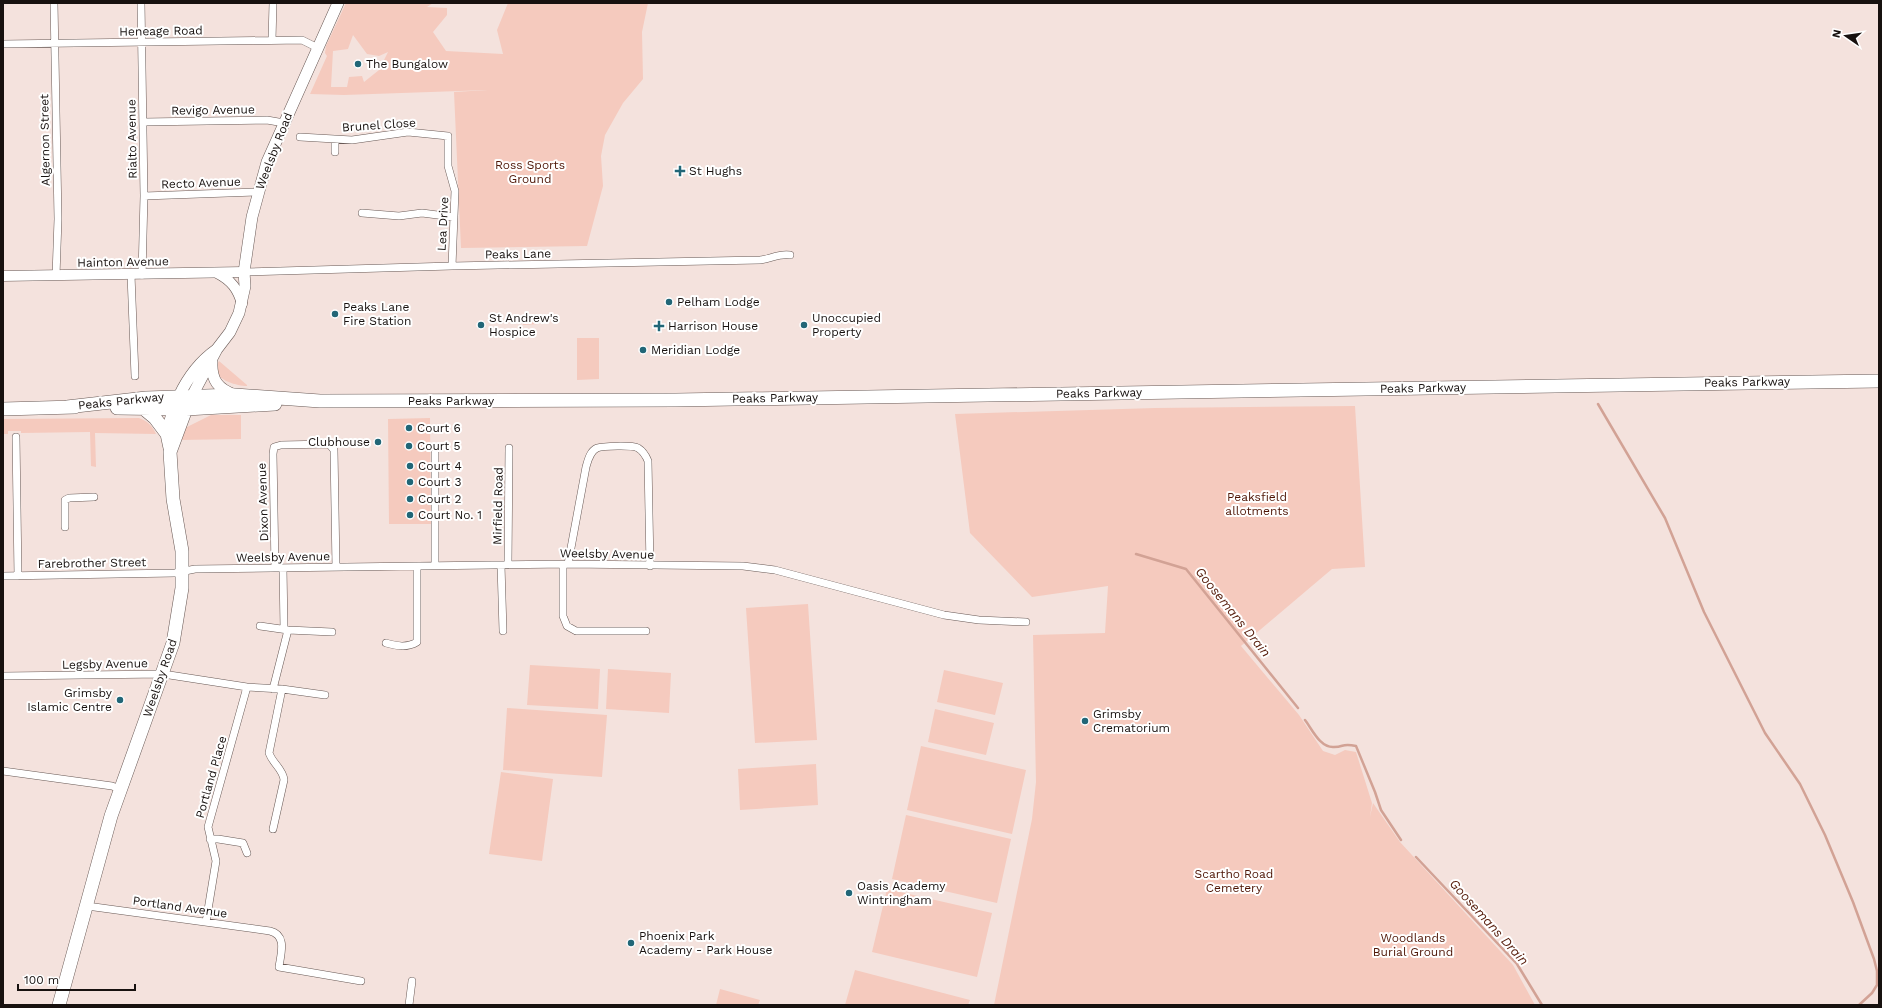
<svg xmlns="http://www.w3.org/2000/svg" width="1882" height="1008" font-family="'Work Sans',sans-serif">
  <rect width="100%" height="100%" fill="#f4e2dd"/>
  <!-- green -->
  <path fill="#f5cabe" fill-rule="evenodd" d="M 346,3 L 433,3 L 427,7 L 447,8 L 447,15 L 433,32 L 446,51 L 503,54 L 497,30 L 508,3 L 648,3 L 642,32 L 643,79 L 623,103 L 605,135 L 601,156 L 603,186 L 587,246 L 461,248 L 454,92 L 488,90 L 344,95 L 310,94 L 327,56 L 325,53 L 326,46 ZM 353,35 L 367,54 L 379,56 L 388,52 L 379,70 L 364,82 L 362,76 L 349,77 L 347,87 L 331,87 L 333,51 L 348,49 Z
    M 538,315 L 538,324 L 523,325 L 522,316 Z
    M 577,338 L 599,338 L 599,379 L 577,380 Z
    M 219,361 L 247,385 L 247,386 C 236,386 207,378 219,361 Z
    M 1355,406 L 1365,567 L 1332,569 L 1241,646 L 1299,715 L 1323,751 L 1335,755 L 1345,750 L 1356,752 L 1372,803 L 1370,817 L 1373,803 L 1400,842 L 1513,965 L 1535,1005 L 994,1005 L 1032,819 L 1036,782 L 1033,635 L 1105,633 L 1108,586 L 1032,597 L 970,533 L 955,414 L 1155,408 Z
    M 211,415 L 241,415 L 241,439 L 179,440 L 185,428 Z
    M 139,418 C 147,421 152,425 156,434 L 95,433 L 96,467 L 91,466 L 90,432 L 21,433 L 21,431 L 8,431 L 8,434 L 3,434 L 3,419 Z
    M 430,418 L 431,524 L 389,524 L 388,419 Z
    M 808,604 L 817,740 L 755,743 L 746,608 Z
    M 530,665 L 600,669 L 598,709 L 527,705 Z
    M 608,669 L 671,673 L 669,713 L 606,709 Z
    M 944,670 L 1003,683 L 995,715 L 937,702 Z
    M 507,708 L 607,715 L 602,777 L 503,770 Z
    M 935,709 L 994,723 L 986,755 L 928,742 Z
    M 921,746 L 1026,770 L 1012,834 L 907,810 Z
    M 816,764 L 818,805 L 740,810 L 738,769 Z
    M 501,772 L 553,779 L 542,861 L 489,854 Z
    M 906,815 L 1011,839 L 997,903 L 892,879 Z
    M 887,889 L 992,913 L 977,977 L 872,952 Z
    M 855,970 L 970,1000 L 968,1005 L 845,1005 Z
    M 720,989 L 760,1000 L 758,1005 L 716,1005 Z"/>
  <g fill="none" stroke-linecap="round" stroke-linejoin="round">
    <!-- stream -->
    <path stroke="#d2a295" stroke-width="2.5" d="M 1598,404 L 1665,518 L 1704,612 L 1765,733 L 1800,784 L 1825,835 L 1853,902 L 1874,959 L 1877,971 L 1877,985 L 1872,993 L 1859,1005
      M 1136,554 L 1186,569 L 1298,708
      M 1305,720 C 1312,729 1320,748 1334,747 C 1345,747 1341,743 1356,746 L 1375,792 L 1381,810 L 1401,840
      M 1416,857 L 1517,964 L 1542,1005"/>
    <defs>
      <path id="street" d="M 54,3 L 58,219 L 56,276
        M 141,3 L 144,196 L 142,275
        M 272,40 L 273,3
        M 3,44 L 302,40 L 318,48
        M 143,122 L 267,120 L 284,123
        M 300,137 L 352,140 L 408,132 L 448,136 L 448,166 L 455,191 L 452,266
        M 335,152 L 335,140
        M 144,196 L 258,192
        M 362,213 L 399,216 L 422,213 L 453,217
        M 244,272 L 452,266 L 760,260 C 771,259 779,253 790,255
        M 131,275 L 135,376
        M 16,437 L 18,576
        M 435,453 L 435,566
        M 65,527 L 65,500 L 69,498 L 94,497
        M 568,564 L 586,467 C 588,460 590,451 597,448 C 603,446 632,445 638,448 C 643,451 646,456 648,461 L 650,566
        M 501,565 L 503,631
        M 508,565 L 509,448
        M 563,565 L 563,616 L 567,626 L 576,631 L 646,631
        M 275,568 L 273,454 L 274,447 L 281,445 L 329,444 L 334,450 L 336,567
        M 283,568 L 284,629
        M 3,576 L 175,573 L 195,569 L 568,564 L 743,566 L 775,570 L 944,615 L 979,620 L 1026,622
        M 260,626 L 288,630 L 332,632
        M 386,643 C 397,646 407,648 417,642 L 417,567
        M 3,676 L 163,674 L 247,687 L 282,689 L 325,695
        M 273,689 L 288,630
        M 3,771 L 112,786 L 120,789
        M 273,829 L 284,780 C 283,769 273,764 269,753 L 282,689
        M 210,839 L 218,839 L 243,843 L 247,853
        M 87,906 L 270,931 C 287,935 281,953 279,967 L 361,981
        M 206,922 L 216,861 L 208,827 L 247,687
        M 409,1005 L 412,981"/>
      <path id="secondary" d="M 217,273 C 231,280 238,289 242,304
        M 3,276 L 244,272"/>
      <path id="primary" d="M 212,362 C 211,380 218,389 235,395
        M 179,396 C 188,377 199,362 216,350
        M 192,396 L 217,349 L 230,332 L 239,313 L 245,286 L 244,272 L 252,217 L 267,162 L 338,3"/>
      <path id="highway" d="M 67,407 L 146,398 L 235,395 L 320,401 L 676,400 L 1879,381
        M 117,408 L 186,409 L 275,404
        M 143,408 L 155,418 L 167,434
        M 3,409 L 75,407
        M 170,448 L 167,434 L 177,401
        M 59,1005 L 111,816 L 173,643 L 182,588 L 182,551 L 173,499 L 170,452 L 186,409 L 192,396"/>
    </defs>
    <!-- street casing -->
    <use href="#street" stroke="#685955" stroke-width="8"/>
    <!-- secondary casing -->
    <use href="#secondary" stroke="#685955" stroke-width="11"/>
    <!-- primary casing -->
    <use href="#primary" stroke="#685955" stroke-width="12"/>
    <!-- highway casing -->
    <use href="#highway" stroke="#685955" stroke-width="14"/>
    <!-- street -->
    <use href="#street" stroke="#fff" stroke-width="7"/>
    <!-- secondary -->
    <use href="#secondary" stroke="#fff" stroke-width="10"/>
    <!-- primary -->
    <use href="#primary" stroke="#fff" stroke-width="11"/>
    <!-- highway -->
    <use href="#highway" stroke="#fff" stroke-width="13"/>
  </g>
  <!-- markers -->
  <g fill="#216677" stroke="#fff" stroke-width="1.5">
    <circle cx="358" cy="64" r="4"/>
    <path d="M678 165h4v4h4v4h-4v4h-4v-4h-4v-4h4z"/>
    <circle cx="669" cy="302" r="4"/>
    <circle cx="335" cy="314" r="4"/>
    <circle cx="481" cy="325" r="4"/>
    <circle cx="804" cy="325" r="4"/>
    <path d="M657 320h4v4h4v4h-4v4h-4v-4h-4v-4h4z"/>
    <circle cx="643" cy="350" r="4"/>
    <circle cx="409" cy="428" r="4"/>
    <circle cx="378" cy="442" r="4"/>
    <circle cx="409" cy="446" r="4"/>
    <circle cx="410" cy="466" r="4"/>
    <circle cx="410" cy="482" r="4"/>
    <circle cx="410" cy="499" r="4"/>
    <circle cx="410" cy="515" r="4"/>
    <circle cx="120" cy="700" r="4"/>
    <circle cx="1085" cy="721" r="4"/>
    <circle cx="849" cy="893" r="4"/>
    <circle cx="631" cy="943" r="4"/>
  </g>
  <g text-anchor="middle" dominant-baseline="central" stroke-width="4" stroke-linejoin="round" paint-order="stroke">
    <!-- street labels -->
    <g font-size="12" fill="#17110f" stroke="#fff">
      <text transform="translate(161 31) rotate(-1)">Heneage Road</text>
      <text transform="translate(213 110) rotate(-1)">Revigo Avenue</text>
      <text transform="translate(379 125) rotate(-4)">Brunel Close</text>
      <text transform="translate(132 139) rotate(-91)">Rialto Avenue</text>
      <text transform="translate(45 140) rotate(-91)">Algernon Street</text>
      <text transform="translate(274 151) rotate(-69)">Weelsby Road</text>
      <text transform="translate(201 183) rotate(-2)">Recto Avenue</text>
      <text transform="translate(443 224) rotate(-87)">Lea Drive</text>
      <text transform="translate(518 254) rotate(-1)">Peaks Lane</text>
      <text transform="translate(123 262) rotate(-1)">Hainton Avenue</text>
      <text transform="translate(1747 382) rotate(-1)">Peaks Parkway</text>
      <text transform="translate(1423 388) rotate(-1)">Peaks Parkway</text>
      <text transform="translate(1099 393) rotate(-1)">Peaks Parkway</text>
      <text transform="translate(775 398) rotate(-1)">Peaks Parkway</text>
      <text transform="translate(121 401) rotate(-6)">Peaks Parkway</text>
      <text x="451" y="401">Peaks Parkway</text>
      <text transform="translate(263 502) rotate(-92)">Dixon Avenue</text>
      <text transform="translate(498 506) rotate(-89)">Mirfield Road</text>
      <text transform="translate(607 554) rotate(1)">Weelsby Avenue</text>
      <text transform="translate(283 557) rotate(-1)">Weelsby Avenue</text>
      <text transform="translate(92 563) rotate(-1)">Farebrother Street</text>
      <text transform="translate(105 664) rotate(-1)">Legsby Avenue</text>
      <text transform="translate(160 678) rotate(-71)">Weelsby Road</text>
      <text transform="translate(211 777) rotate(-74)">Portland Place</text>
      <text transform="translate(180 907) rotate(8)">Portland Avenue</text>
    </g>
    <!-- poi labels -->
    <g font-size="12" fill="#17110f" stroke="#fff" text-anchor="start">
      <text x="366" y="64">The Bungalow</text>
      <text x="689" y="171">St Hughs</text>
      <text x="677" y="302">Pelham Lodge</text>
      <text x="343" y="307">Peaks Lane<tspan x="343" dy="14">Fire Station</tspan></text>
      <text x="489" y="318">St Andrew's<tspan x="489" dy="14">Hospice</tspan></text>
      <text x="812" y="318">Unoccupied<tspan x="812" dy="14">Property</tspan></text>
      <text x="668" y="326">Harrison House</text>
      <text x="651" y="350">Meridian Lodge</text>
      <text x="417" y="428">Court 6</text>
      <text x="370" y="442" text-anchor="end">Clubhouse</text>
      <text x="417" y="446">Court 5</text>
      <text x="418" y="466">Court 4</text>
      <text x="418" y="482">Court 3</text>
      <text x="418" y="499">Court 2</text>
      <text x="418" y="515">Court No. 1</text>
      <text x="112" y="693" text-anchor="end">Grimsby<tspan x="112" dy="14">Islamic Centre</tspan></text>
      <text x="1093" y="714">Grimsby<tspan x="1093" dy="14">Crematorium</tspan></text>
      <text x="857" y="886">Oasis Academy<tspan x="857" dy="14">Wintringham</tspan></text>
      <text x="639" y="936">Phoenix Park<tspan x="639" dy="14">Academy - Park House</tspan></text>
    </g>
    <!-- park labels -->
    <g font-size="12" fill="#4e1505" stroke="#fff">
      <text x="530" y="165">Ross Sports<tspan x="530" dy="14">Ground</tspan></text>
      <text x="1257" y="497">Peaksfield<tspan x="1257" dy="14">allotments</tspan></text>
      <text x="1234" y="874">Scartho Road<tspan x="1234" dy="14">Cemetery</tspan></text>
      <text x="1413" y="938">Woodlands<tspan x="1413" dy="14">Burial Ground</tspan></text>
    </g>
    <!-- water labels -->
    <g font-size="13" font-style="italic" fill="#59200f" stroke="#fff">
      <text transform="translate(1233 612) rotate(51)">Goosemans Drain</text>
      <text transform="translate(1489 922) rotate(48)">Goosemans Drain</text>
    </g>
  </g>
  <!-- border -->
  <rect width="1882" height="1008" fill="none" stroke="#17110f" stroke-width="8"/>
  <!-- north arrow -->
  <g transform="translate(1846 36) rotate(283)" stroke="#ffffff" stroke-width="3" paint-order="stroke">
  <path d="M0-3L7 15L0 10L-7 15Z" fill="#17110f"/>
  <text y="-6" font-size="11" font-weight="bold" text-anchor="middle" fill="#17110f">N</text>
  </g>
  <!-- scale -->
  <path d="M18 984v6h117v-6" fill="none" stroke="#17110f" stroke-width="2"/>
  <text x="24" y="984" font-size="12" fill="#17110f" stroke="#ffffff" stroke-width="3" paint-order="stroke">100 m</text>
</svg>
